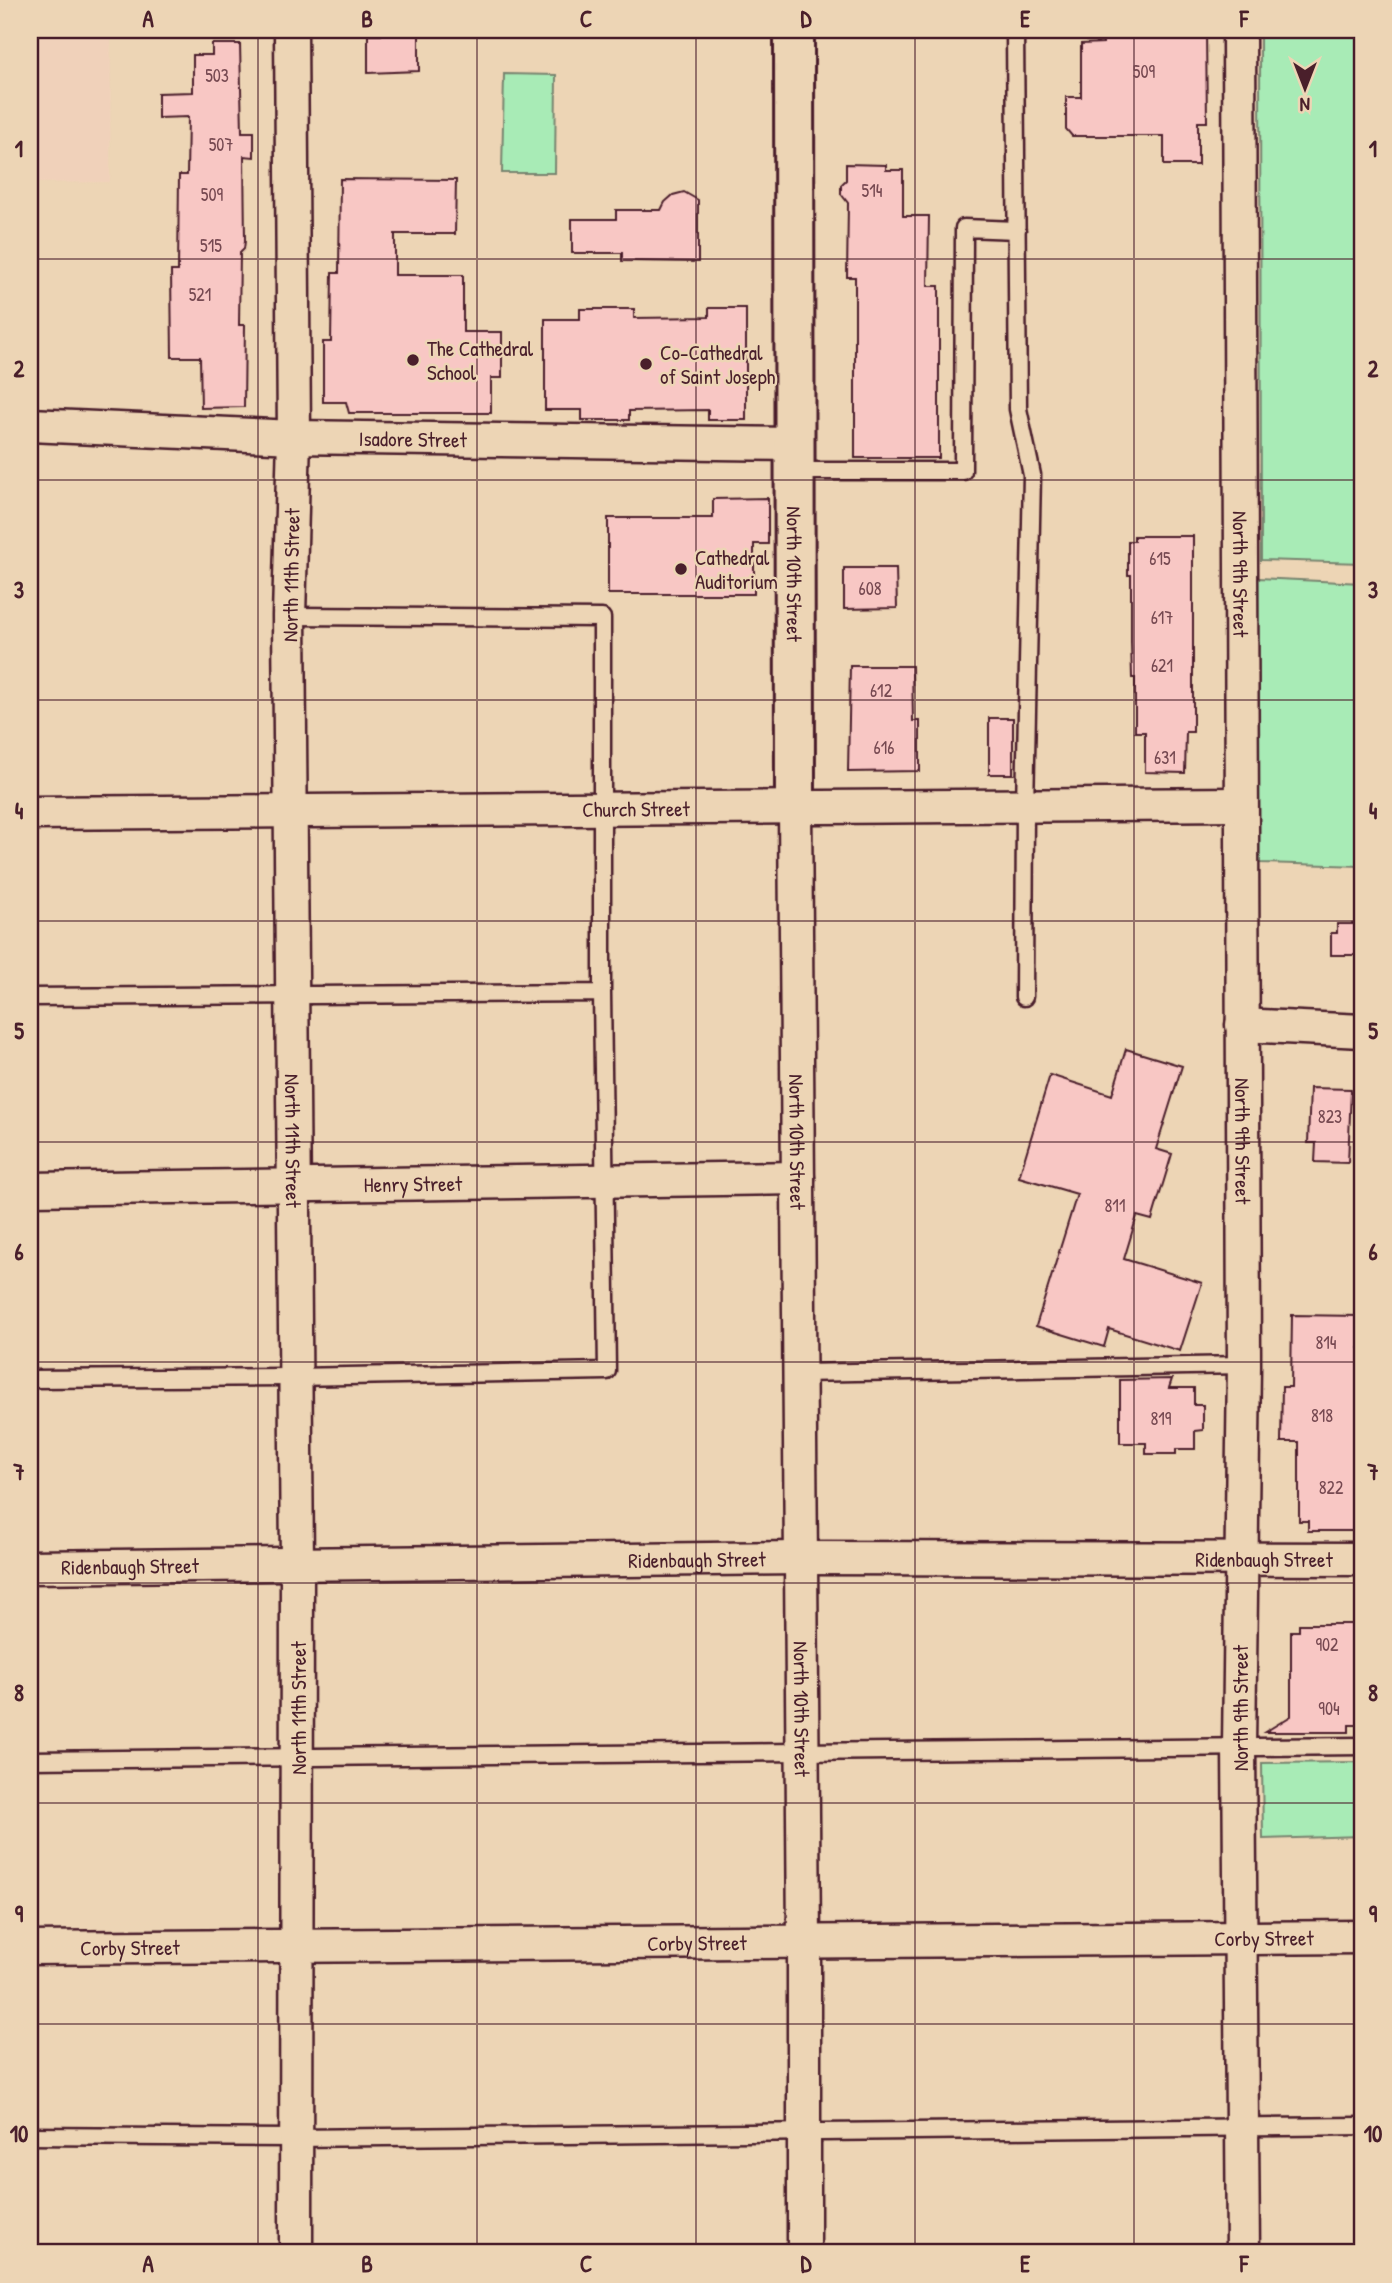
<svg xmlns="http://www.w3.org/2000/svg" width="1392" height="2283" font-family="'Patrick Hand',sans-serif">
  <rect width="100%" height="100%" fill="#edd5b5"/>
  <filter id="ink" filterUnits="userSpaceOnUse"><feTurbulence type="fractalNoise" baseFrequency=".0143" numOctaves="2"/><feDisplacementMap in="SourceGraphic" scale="14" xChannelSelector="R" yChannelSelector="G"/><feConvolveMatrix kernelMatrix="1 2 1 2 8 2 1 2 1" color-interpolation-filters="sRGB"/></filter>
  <g filter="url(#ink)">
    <!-- built -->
    <path fill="#f0d1ba" d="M 30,30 L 111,30 L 110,182 L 30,183 Z"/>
    <!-- green -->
    <path fill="#a8ebb6" stroke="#798570" stroke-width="2" d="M 1260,30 L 1362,30 L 1362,563 L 1261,560 Z
      M 504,74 L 556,75 L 555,173 L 502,173 Z
      M 1258,578 L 1362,583 L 1362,866 L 1259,863 Z
      M 1362,1762 L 1362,1836 L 1263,1839 L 1262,1763 Z"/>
    <!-- building -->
    <path fill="#f8c7c4" stroke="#4a1f2b" stroke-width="2" d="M 381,30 L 419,30 L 419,71 L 368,73 L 368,35 L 381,35 Z
      M 1103,30 L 1206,30 L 1207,122 L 1198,122 L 1198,165 L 1164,165 L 1164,136 L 1072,136 L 1066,129 L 1066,97 L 1081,97 L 1081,44 L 1103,43 Z
      M 212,44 L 240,44 L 242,132 L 254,132 L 254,157 L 244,156 L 245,241 L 244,249 L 240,253 L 239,325 L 245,325 L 244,407 L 201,408 L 200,357 L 172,357 L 171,271 L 178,271 L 179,175 L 187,175 L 188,117 L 158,118 L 158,93 L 193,92 L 193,55 L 212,55 Z
      M 846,164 L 886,165 L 886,170 L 903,170 L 903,216 L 929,216 L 928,286 L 939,286 L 939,458 L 855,458 L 855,277 L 847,277 L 848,203 L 841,194 L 841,185 L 846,180 Z
      M 340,179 L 456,180 L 455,234 L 395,234 L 395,275 L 463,275 L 463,332 L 502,332 L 502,378 L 491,378 L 491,413 L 349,413 L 346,402 L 323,402 L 323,342 L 331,342 L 332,273 L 339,273 Z
      M 684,192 L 698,200 L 698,262 L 622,261 L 622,253 L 572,253 L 572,219 L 616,219 L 616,210 L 661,210 L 665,202 L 673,195 Z
      M 709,308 L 746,308 L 746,420 L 708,420 L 708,410 L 629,411 L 629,420 L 582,420 L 582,410 L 545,410 L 545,319 L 580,319 L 580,309 L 634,309 L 634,318 L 709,317 Z
      M 768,498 L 768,544 L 754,544 L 754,594 L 608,594 L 608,518 L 713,518 L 713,499 Z
      M 1134,536 L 1193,536 L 1193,732 L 1186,732 L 1185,773 L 1145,772 L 1145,732 L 1135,732 L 1135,678 L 1132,678 L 1131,642 L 1131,575 L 1128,575 L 1128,541 L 1134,541 Z
      M 844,568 L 896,568 L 897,608 L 844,609 Z
      M 850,666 L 912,666 L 913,721 L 920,721 L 920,771 L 848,772 Z
      M 989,718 L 1013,718 L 1013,774 L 989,774 Z
      M 1337,924 L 1362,924 L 1362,955 L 1331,955 L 1331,933 L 1337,933 Z
      M 1126,1049 L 1182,1066 L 1156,1149 L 1172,1154 L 1152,1220 L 1137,1216 L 1124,1259 L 1202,1283 L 1180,1351 L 1109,1329 L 1104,1347 L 1036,1326 L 1077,1194 L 1019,1177 L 1050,1075 L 1112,1095 Z
      M 1310,1088 L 1351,1089 L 1348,1163 L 1315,1162 L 1316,1143 L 1308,1143 Z
      M 1292,1315 L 1360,1316 L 1359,1388 L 1362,1388 L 1362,1531 L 1308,1531 L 1308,1521 L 1299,1521 L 1299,1442 L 1281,1442 L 1282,1387 L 1291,1387 Z
      M 1172,1379 L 1169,1388 L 1194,1388 L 1194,1405 L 1203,1405 L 1203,1430 L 1195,1431 L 1195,1449 L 1176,1449 L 1176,1454 L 1146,1454 L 1146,1443 L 1120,1443 L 1120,1380 Z
      M 1299,1624 L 1362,1624 L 1362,1725 L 1349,1725 L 1349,1732 L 1265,1732 L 1291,1716 L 1291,1631 L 1299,1631 Z"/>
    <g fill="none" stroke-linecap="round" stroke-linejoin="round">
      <defs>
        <path id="lane" d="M 1015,30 L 1018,409 L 1032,475 L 1025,806 L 1024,997
          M 796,471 L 963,471 L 964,228 L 1017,230
          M 30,997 L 602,993
          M 799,1373 L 1244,1365
          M 30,1379 L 295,1377 L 607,1371 L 602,993 L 602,618 L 289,616
          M 30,1760 L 1362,1746
          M 30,2136 L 295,2138 L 1362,2126"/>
        <g id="street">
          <path id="s1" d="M 291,30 L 294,437 L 289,616 L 297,1564 L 296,2253"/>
          <path id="s2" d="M 1239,30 L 1244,1365 L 1239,1747 L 1243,2253"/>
          <path id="s3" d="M 30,425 L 294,437 L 795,444"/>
          <path id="s4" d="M 795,808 L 804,1942 L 804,2253"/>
          <path id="s5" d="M 30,813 L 1241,804"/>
          <path d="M 1242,1025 L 1362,1031"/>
          <path id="s6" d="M 30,1189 L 798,1178"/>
          <path id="s7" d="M 30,1567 L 800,1558 L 1362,1559"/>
          <path id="s8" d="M 30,1948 L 1362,1937"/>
        </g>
        <g id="secondary">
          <path id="s9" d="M 794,30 L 795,808"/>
        </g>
      </defs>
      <!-- lane casing -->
      <use href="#lane" stroke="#4a1f2b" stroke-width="21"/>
      <!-- street casing -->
      <use href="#street" stroke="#4a1f2b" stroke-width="37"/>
      <!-- secondary casing -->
      <use href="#secondary" stroke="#4a1f2b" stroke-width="44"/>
      <!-- lane -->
      <use href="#lane" stroke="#edd5b5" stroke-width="16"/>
      <!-- street -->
      <use href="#street" stroke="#edd5b5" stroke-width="32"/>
      <!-- secondary -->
      <use href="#secondary" stroke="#edd5b5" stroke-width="38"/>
    </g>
  </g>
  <!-- grid -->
  <path fill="none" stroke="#4a1f2b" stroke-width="2" stroke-opacity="0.55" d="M 258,30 L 258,2253M 477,30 L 477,2253M 696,30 L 696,2253M 915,30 L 915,2253M 1134,30 L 1134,2253M 30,259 L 1362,259M 30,480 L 1362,480M 30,700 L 1362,700M 30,921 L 1362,921M 30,1142 L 1362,1142M 30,1362 L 1362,1362M 30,1583 L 1362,1583M 30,1803 L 1362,1803M 30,2024 L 1362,2024"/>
  <!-- markers -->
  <g fill="#4a1f2b" stroke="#edd5b5" stroke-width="2.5">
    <circle cx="413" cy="360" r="7"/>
    <circle cx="646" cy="364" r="7"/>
    <circle cx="681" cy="569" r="7"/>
  </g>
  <g text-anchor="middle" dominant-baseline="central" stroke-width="5" stroke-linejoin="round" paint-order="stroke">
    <!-- number labels -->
    <g font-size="18" fill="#764951">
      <text x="1144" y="71">509</text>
      <text x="217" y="75">503</text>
      <text x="221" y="144">507</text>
      <text x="872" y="190">514</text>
      <text x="212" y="194">509</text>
      <text x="211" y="245">515</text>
      <text x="200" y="294">521</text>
      <text x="1160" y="558">615</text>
      <text x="870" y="588">608</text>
      <text x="1162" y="617">617</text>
      <text x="1162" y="665">621</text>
      <text x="881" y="690">612</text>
      <text x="884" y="747">616</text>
      <text x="1165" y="757">631</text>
      <text x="1330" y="1116">823</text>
      <text x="1115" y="1205">811</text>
      <text x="1326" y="1342">814</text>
      <text x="1322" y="1415">818</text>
      <text x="1161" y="1418">819</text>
      <text x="1331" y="1487">822</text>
      <text x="1327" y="1644">902</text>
      <text x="1329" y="1708">904</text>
    </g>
    <!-- poi labels -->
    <g font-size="21" fill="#4a1f2b" stroke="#edd5b5" text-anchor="start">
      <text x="427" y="348">The Cathedral<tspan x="427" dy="24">School</tspan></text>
      <text x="660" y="352">Co-Cathedral<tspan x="660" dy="24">of Saint Joseph</tspan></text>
      <text x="695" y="557">Cathedral<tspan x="695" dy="24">Auditorium</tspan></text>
    </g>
    <!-- street labels -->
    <g font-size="21" fill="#4a1f2b" stroke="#edd5b5">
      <text stroke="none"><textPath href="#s3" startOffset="383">Isadore Street</textPath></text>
      <text transform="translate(291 575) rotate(-89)">North 11th Street</text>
      <text stroke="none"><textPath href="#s9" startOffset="544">North 10th Street</textPath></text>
      <text stroke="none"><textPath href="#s2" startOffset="544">North 9th Street</textPath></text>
      <text stroke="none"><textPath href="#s5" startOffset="606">Church Street</textPath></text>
      <text stroke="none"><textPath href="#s1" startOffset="1111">North 11th Street</textPath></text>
      <text stroke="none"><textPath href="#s4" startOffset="334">North 10th Street</textPath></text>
      <text stroke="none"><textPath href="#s2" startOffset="1111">North 9th Street</textPath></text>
      <text stroke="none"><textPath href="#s6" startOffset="383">Henry Street</textPath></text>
      <text stroke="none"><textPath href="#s7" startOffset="667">Ridenbaugh Street</textPath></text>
      <text stroke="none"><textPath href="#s7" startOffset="1234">Ridenbaugh Street</textPath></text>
      <text stroke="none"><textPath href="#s7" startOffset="100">Ridenbaugh Street</textPath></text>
      <text transform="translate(298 1708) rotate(-90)">North 11th Street</text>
      <text stroke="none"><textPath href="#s4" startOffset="901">North 10th Street</textPath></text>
      <text transform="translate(1240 1708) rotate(-90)">North 9th Street</text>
      <text stroke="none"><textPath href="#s8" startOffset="1234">Corby Street</textPath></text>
      <text stroke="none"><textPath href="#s8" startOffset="667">Corby Street</textPath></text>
      <text stroke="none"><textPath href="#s8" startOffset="100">Corby Street</textPath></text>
    </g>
  </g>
  <!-- margin -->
  <rect width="1392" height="2283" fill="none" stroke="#edd5b5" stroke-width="77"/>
  <!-- north arrow -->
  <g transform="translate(1305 88) rotate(180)" stroke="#edd5b5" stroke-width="5" paint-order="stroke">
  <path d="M0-5L12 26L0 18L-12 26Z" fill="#4a1f2b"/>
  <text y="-10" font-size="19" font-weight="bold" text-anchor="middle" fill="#4a1f2b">N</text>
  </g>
  <rect x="38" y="38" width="1316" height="2206" fill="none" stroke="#4a1f2b" stroke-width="2.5"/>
  <g font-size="23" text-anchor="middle" font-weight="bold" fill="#4a1f2b">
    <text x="148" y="27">A</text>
    <text x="367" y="27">B</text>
    <text x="586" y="27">C</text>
    <text x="806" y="27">D</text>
    <text x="1025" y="27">E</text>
    <text x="1244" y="27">F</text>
    <text x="19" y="157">1</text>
    <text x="1373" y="157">1</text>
    <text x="19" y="377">2</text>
    <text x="1373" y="377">2</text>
    <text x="19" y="598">3</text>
    <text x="1373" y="598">3</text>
    <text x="19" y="819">4</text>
    <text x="1373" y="819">4</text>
    <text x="19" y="1039">5</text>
    <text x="1373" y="1039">5</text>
    <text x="19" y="1260">6</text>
    <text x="1373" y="1260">6</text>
    <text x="19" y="1480">7</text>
    <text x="1373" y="1480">7</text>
    <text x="19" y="1701">8</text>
    <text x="1373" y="1701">8</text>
    <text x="19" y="1922">9</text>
    <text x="1373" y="1922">9</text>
    <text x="19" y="2142">10</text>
    <text x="1373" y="2142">10</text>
    <text x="148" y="2272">A</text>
    <text x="367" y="2272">B</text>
    <text x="586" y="2272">C</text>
    <text x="806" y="2272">D</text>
    <text x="1025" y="2272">E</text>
    <text x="1244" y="2272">F</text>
  </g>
</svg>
